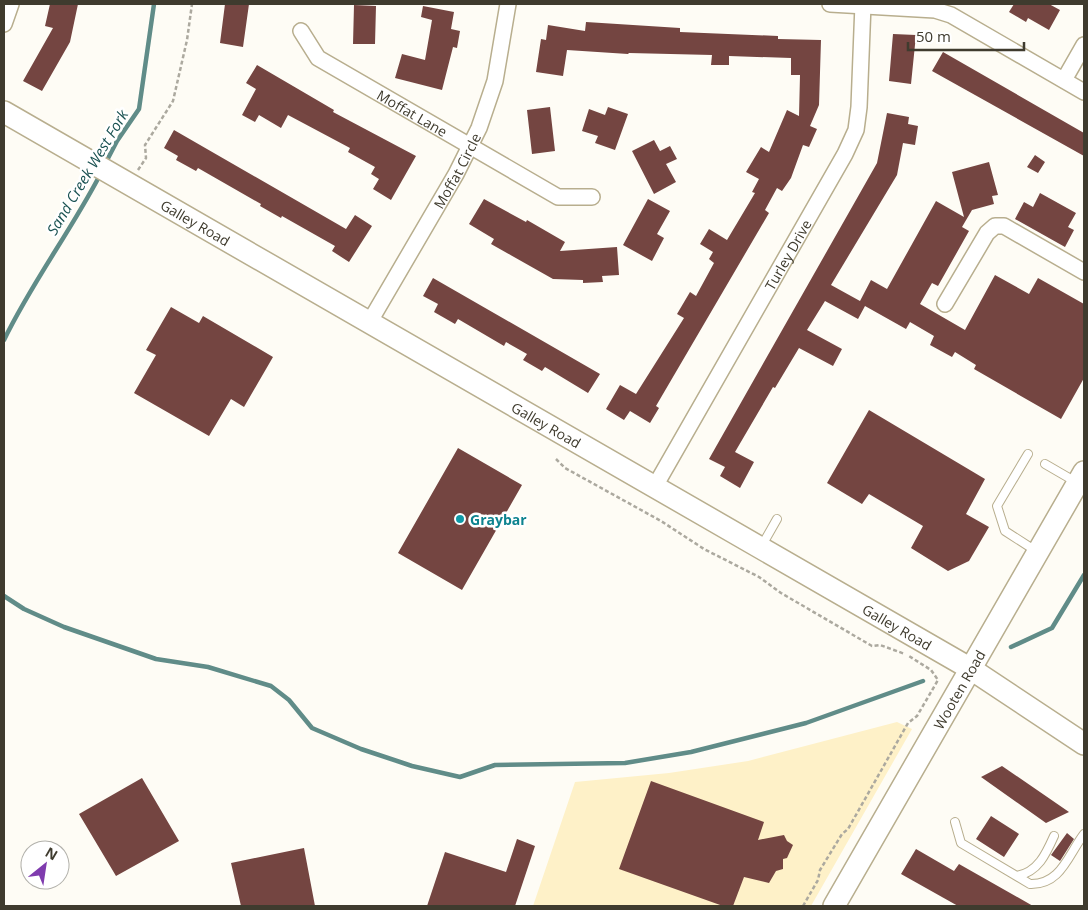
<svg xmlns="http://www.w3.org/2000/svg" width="1088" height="910" font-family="'Open Sans',sans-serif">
  <rect width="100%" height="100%" fill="#fefcf5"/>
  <!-- built -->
  <path fill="#fef1c8" d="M 897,722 L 912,729 L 811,906 L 533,906 L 575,782 L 669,773 L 748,761 Z"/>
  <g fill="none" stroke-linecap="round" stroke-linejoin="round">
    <!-- stream -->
    <path stroke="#608c88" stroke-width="4.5" d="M 105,164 L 117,141 L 139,109 L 154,4
      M 4,340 C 32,282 71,231 101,173
      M 4,596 L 24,609 L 64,627 L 156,659 L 208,667 L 271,686 L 289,700 L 312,728 L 361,749 L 412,766 L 460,777 L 495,765 L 625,763 L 691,752 L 806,723 L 923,681
      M 1011,647 L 1052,628 L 1084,575"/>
  </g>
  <!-- building -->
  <path fill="#744541" d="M 50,4 L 78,4 L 70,42 L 42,91 L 23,81 L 53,28 L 45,26 Z
    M 225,4 L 249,4 L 243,47 L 220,43 Z
    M 1014,4 L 1049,4 L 1060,10 L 1049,30 L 1028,18 L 1026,22 L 1009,12 Z
    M 354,5 L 376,6 L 375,44 L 353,44 Z
    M 423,6 L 454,12 L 451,29 L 460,31 L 457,48 L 453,47 L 442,90 L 395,78 L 402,54 L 425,60 L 432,20 L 421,17 Z
    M 586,22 L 680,28 L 680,32 L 778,36 L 778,39 L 821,40 L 819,105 L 810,126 L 817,129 L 809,147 L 803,145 L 791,178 L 782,191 L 777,188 L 765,210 L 769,213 L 656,406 L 659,408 L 650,423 L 630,411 L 624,420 L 606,409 L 620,385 L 636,394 L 684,318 L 677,314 L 690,292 L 696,296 L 714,263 L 709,259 L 713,252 L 700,244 L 709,229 L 727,240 L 755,193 L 752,192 L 759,179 L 746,172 L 761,147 L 769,152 L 787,110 L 799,116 L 800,75 L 791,75 L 791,58 L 729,56 L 729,65 L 711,65 L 712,55 L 629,53 L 628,54 L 567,50 L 563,76 L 536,72 L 541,39 L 546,40 L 548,25 L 585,31 Z
    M 893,34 L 916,35 L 911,84 L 889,81 Z
    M 943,52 L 1084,133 L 1084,156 L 932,71 Z
    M 257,65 L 334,110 L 333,112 L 416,156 L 391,200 L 373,189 L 379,179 L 371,174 L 375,167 L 348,152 L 350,148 L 288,115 L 281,128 L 259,115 L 255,122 L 242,115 L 256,89 L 246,83 Z
    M 550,107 L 555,151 L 532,154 L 527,110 Z
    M 608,107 L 628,114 L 615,150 L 595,143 L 598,136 L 582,131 L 589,109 L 605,115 Z
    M 887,113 L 909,117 L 908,124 L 918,126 L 915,145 L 903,143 L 897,175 L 831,285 L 860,301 L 871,280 L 887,289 L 936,201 L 964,217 L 952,172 L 989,162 L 998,195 L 992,196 L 994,204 L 972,210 L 962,227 L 969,231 L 938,286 L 932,283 L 920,304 L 965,330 L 995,275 L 1029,294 L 1038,278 L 1084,304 L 1084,378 L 1061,419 L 974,369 L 976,365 L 955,352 L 952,357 L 930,345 L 934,336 L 910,322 L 906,329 L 865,306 L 858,319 L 825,301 L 807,330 L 842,349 L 833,366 L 799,348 L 775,388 L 773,387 L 735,452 L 754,462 L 740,488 L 720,476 L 725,467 L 709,459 L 877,163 Z
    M 174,130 L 346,229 L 355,215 L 372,226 L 349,262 L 332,251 L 335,246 L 282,216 L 281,218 L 260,206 L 261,204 L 198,168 L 196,171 L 176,160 L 178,156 L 164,148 Z
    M 654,140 L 660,151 L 670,146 L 677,159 L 666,164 L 676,182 L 654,194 L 632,151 Z
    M 1035,155 L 1045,162 L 1038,173 L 1027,167 Z
    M 1040,193 L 1076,213 L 1068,227 L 1074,230 L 1065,247 L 1015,219 L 1024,202 L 1033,207 Z
    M 484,199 L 526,222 L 527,220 L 565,242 L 560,251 L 617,247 L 619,275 L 602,276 L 603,282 L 583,283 L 583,280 L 553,279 L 491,244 L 494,239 L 469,224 Z
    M 648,199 L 670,211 L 657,234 L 664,238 L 652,261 L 623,245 Z
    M 433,278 L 600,374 L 588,393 L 545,367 L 542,371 L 523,360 L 527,354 L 506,342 L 504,346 L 458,319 L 455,324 L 434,312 L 438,304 L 423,296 Z
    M 171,307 L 199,323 L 203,316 L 273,357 L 244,407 L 231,399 L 209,436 L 134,393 L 156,355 L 146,350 Z
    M 869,410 L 985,479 L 966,514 L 989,527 L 969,561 L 948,571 L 911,548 L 923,526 L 869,494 L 862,504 L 827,483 Z
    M 458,448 L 522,485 L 462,590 L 398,553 Z
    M 1002,766 L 1069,812 L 1046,823 L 981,777 Z
    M 142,778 L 179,841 L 116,876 L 79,814 Z
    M 651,781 L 764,822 L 758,840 L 784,835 L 787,841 L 793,845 L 787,858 L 783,859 L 783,869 L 776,871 L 769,883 L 744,877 L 733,906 L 723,906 L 619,869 Z
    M 991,816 L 1019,834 L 1004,857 L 976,839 Z
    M 1067,833 L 1074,839 L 1060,861 L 1051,855 Z
    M 517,839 L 535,846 L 515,906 L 427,906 L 445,852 L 506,872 Z
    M 304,848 L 315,906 L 241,906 L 231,863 Z
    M 916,849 L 954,871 L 959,864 L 1033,906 L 958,906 L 901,874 Z"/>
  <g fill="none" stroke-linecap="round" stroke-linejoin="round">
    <defs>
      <path id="lane" d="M 1028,454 L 997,506 L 1005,531 L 1036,551
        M 1045,464 L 1076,482
        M 761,547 L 777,519
        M 955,822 L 961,843 L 1030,884 C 1061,885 1068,855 1084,834
        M 1017,876 C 1038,872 1046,854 1054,836"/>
      <g id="street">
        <path d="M 830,4 L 935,10 L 951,15 L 1084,92"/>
        <path d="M 4,24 L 11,4"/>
        <path id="s1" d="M 301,31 L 318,58 L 558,197 L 592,197"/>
        <path d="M 1064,80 L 1084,45"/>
        <path d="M 945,304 L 987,233 L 995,226 L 1004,226 L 1084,272"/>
        <path id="s2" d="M 369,323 L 456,174 L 479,128 L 495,81 L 508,4"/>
        <path id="s3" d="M 654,488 L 845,154 L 856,130 L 859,107 L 863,4"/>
      </g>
      <g id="secondary">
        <path id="s4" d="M 4,112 L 971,669 L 1084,744"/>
        <path id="s5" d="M 834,906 L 1084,472"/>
      </g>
    </defs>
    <!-- lane casing -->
    <use href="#lane" stroke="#b8ae8e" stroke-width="10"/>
    <!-- street casing -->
    <use href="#street" stroke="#b8ae8e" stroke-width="18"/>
    <!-- secondary casing -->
    <use href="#secondary" stroke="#b8ae8e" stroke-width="24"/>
    <!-- path -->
    <path stroke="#aca99f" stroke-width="2.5" stroke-dasharray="4 2.5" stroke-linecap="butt" d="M 138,170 L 146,158 L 145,145 L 173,101 L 187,40 L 192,4
      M 556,459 L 565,468 L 661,521 L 704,549 L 759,577 L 781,593 L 872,646 L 880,645 L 905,654
      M 803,906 L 818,880 L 820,870 L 842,834 L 848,829 L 908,723 L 917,716 L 938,680 L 931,670 L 909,656"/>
    <!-- lane -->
    <use href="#lane" stroke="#fff" stroke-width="8"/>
    <!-- street -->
    <use href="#street" stroke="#fff" stroke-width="15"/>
    <!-- secondary -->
    <use href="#secondary" stroke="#fff" stroke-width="21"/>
  </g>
  <!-- markers -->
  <circle fill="#0f9aa8" stroke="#fff" stroke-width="2" cx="460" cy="519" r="5"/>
  <g text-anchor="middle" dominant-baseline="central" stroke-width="5" stroke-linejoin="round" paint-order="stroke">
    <!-- street labels -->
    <g font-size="14" fill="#3f3b2e" stroke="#fff">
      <text stroke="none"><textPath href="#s1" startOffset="141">Moffat Lane</textPath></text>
      <text stroke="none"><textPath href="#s2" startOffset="176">Moffat Circle</textPath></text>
      <text stroke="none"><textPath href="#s4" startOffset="221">Galley Road</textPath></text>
      <text stroke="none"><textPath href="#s3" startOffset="269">Turley Drive</textPath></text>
      <text stroke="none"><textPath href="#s4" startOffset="626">Galley Road</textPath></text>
      <text stroke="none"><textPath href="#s4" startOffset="1031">Galley Road</textPath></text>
      <text stroke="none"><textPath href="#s5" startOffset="250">Wooten Road</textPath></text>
    </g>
    <!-- culture labels -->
    <g font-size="14" font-weight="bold" fill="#0d838f" stroke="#fff" text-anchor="start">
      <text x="470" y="519">Graybar</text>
    </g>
    <!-- water labels -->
    <g font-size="15" font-style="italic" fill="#1a5252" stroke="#fff">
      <text transform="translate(87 172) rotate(-59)">Sand Creek West Fork</text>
    </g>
  </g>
  <!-- border -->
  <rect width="1088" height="910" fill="none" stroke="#3f3b2e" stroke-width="10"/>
  <!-- north arrow -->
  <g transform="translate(45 865) rotate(30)"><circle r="24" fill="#ffffff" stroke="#b2b1ab"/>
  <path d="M0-4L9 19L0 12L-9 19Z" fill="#7f3bae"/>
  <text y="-8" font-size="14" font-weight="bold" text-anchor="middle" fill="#3f3b2e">N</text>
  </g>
  <!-- scale -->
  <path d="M908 42v8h116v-8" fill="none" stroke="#3f3b2e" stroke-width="2.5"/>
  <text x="916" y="42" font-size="15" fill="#3f3b2e" stroke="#ffffff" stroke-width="4" paint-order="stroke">50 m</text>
</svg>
